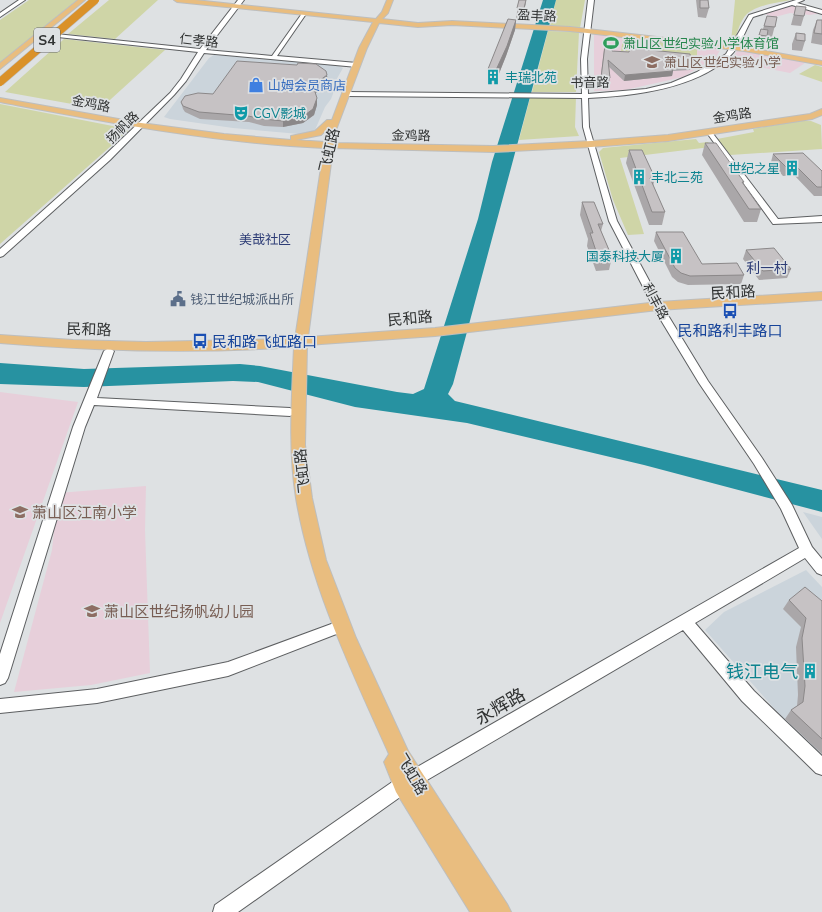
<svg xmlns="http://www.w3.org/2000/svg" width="822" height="912" font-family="Mulish,'Noto Sans SC',sans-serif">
  <rect width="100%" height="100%" fill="#dee1e3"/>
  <!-- built -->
  <path fill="#cbd4db" d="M 214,55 L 337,65 L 343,68 L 335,82 L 336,86 L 331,99 L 325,107 L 315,130 L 313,132 L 299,134 L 233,128 L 170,119 L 164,117 L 209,58 Z
    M 803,512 L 822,517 L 822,539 Z
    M 806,570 L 822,587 L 822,759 L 771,705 L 705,630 L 724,612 Z"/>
  <!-- education -->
  <path fill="#e7cfda" d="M 792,5 L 821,13 L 810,15 L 790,13 L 775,17 L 761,13 Z
    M 594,33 L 722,47 L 716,57 L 683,77 L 625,90 L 594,91 Z
    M 737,51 L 779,57 L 805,63 L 790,73 L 730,61 Z
    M 0,392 L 78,402 L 0,623 Z
    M 146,486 L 145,530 L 150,673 L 91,685 L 14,692 L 52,550 L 58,493 Z"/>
  <!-- green -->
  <path fill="#cfd5a7" d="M 29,0 L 77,0 L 0,63 L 0,20 Z
    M 109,0 L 158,0 L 115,39 L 68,34 Z
    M 556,0 L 585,0 L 580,28 L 550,26 Z
    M 735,0 L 791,0 C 777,3 751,5 743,19 C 739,25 737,34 734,42 L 731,42 Z
    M 548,31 L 579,32 L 576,92 L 532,92 Z
    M 64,39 L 165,50 L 100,109 L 5,92 Z
    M 623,39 L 697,45 L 697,57 L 621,51 Z
    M 815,65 L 822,67 L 822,82 L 799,74 Z
    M 576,97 L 575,127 L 579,136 L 519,140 L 530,98 Z
    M 0,104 L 123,128 L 128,131 L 0,244 Z
    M 799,121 L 811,121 L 821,125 L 822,149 L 730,155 L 717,139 L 754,132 L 753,129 Z
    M 696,139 L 699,143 L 708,142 L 711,147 L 620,158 L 644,234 L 628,235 L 613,200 L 599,152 L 603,148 Z"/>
  <!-- water -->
  <path fill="#2792a1" d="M 543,0 L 556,0 L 453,384 L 448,394 L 455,401 L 822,490 L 822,512 L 644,465 L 467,423 L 355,407 L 258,382 L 233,381 L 84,387 L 0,384 L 0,363 L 84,369 L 240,364 L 260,366 L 397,392 L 413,394 L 424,389 L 478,219 L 492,162 Z"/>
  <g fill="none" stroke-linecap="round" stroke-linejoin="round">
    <defs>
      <path id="minor" d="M 19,0 L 25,0 L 0,17 L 0,13 Z
        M 238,0 L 244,0 L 206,50 L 272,56 L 303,12 L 306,14 L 277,56 L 357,63 L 360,65 L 357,67 L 204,53 L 186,81 L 174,95 L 110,160 L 3,256 L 0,257 L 0,249 L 104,156 L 170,93 L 181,79 L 198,52 L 39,35 L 37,32 L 200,49 Z
        M 588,0 L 594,0 L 587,59 L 588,94 L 646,89 L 671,83 L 697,72 L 726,54 L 749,15 L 796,0 L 804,0 L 797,3 L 822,10 L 822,14 L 792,5 L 753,17 C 745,30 741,46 730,56 C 696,89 633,96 588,98 L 589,127 L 617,221 L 666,312 L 708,381 L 762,458 L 792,505 L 812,547 L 822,559 L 822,575 L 817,573 L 805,558 L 695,623 L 754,691 L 822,756 L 822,775 L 816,773 L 742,701 L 683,630 L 410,790 L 238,912 L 213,912 L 215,905 L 398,778 L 799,548 L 781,509 L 754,464 L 699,383 L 656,312 L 609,221 L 583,127 L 582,98 L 346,96 L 343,94 L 346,92 L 582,94 L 581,59 Z
        M 707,131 L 711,131 L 778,219 L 822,216 L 822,222 L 773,224 L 707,133 Z
        M 109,348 L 114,351 L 97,398 L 290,408 L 296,412 L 290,416 L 94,405 L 85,427 L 8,678 L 5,683 L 0,685 L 0,654 L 73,427 L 104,351 Z
        M 334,623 L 339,625 L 341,629 L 339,633 L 228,676 L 97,703 L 0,713 L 0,699 L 97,689 L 228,662 Z"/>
      <path id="major" d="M 78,0 L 85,0 L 0,69 L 0,63 Z
        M 174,0 L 195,0 L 376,19 L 382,12 L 387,0 L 393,0 L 388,13 L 382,19 L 418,23 L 452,21 L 570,27 L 744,47 L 822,61 L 822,65 L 744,51 L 570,31 L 452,25 L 418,27 L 379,23 L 367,48 L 336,130 L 334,143 L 493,146 L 591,141 L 668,135 L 810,114 L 822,109 L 822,115 L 812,119 L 668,141 L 591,147 L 493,152 L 333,148 L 308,337 L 435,328 L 658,302 L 822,292 L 822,300 L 658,310 L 435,336 L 307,345 L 305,445 L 312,498 L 326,560 L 356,638 L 408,751 L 507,904 L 511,912 L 470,912 L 396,792 L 384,762 L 389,754 C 352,671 311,588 296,498 C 288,448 292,397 294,347 C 196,354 97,351 0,343 L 0,335 L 73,340 L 146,342 L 295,339 L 324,148 C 214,143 107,122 0,102 L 0,98 L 141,123 L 224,134 L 291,140 L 291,136 L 315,131 L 327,120 L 332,120 L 359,48 L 373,22 L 177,2 ZM 328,128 L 325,142 L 296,140 L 321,135 Z"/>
    </defs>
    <!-- minor casing -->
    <use href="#minor" stroke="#5d5f61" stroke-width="2"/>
    <!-- major casing -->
    <use href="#major" stroke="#bdbebe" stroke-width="2"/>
    <!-- minor -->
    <use href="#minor" fill="#fff" fill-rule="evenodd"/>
    <!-- major -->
    <use href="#major" fill="#e9bd7f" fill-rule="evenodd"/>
    <defs>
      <path id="highway-bridge" d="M 0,82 L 95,0"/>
    </defs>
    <!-- highway-bridge casing -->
    <use href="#highway-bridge" stroke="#bdbebe" stroke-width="9" stroke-linecap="butt"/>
    <!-- highway-bridge -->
    <use href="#highway-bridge" stroke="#da9129" stroke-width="8"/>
  </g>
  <!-- wall -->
  <path fill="#aaa7a9" d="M 519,0 L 526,0 L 523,18 L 516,18 Z
    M 696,0 L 708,0 L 709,8 L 706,18 L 698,17 Z
    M 796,6 L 804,16 L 801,26 L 791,25 Z
    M 767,16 L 777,17 L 772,37 L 767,37 L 764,46 L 756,45 L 761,29 L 763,29 Z
    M 516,20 L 515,30 L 506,56 L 496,81 L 487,80 L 488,69 Z
    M 817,20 L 822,20 L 822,45 L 811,43 L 813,30 Z
    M 796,33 L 805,41 L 802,51 L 792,50 L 792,44 Z
    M 604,50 L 612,51 L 692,64 L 690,70 L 673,71 L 672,76 L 624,81 L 609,67 L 610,78 L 609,84 L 600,83 Z
    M 297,65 L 328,81 L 320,87 L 315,94 L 317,105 L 314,115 L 303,123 L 283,127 L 264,126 L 249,122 L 200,119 L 185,112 L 183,109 L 181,102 L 213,94 Z
    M 705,143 L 744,182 L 743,184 L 761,209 L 757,222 L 744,222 L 702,155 Z
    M 629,150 L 655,178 L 653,186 L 665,212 L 662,225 L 649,225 L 626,163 Z
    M 773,154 L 822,171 L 822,196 L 814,196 L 794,175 L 783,176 L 771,162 Z
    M 582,202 L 603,224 L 601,231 L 612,257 L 609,270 L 596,271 L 587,246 L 588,239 L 580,215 Z
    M 656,232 L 702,264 L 744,275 L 741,284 L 688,285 L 678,282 L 672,277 L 654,241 Z
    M 746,250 L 791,269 L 787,278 L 759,280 L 743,259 Z
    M 789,600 L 822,601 L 822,754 L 785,719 L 791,710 L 797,706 L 798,695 L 796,647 L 801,627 L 783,609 Z"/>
  <!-- shaded-wall -->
  <path fill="#8b8889" d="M 526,0 L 525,7 L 523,18 L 524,8 Z
    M 516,20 L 515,30 L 506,56 L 496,81 L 496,70 Z
    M 673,71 L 672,76 L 624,81 L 625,75 Z
    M 327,75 L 328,81 L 320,87 L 314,96 L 314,89 L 319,81 Z
    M 317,98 L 317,105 L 314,115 L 303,123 L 283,127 L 283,121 Z"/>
  <!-- building -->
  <path fill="#c6c2c4" stroke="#8b8889" d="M 519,0 L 526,0 L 524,8 L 517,8 Z
    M 700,0 L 708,0 L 709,8 L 700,8 Z
    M 796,6 L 806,7 L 804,16 L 794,15 Z
    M 767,16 L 777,17 L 775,27 L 764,26 Z
    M 508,19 L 516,20 L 507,46 L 496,70 L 488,69 Z
    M 817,20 L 822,20 L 822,34 L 814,33 Z
    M 761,29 L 768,30 L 767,36 L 759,35 Z
    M 796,33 L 805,34 L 805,41 L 796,40 Z
    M 605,45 L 612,45 L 612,51 L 629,52 L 630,48 L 690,54 L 692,64 L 667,66 L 673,71 L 625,75 L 608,60 L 610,78 L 601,78 Z
    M 237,61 L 297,65 L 298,63 L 316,64 L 326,71 L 327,75 L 319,81 L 314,89 L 317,98 L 313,109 L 302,117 L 283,121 L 263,119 L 248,116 L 199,112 L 183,106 L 181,102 L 185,96 L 198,93 L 213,94 Z
    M 705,143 L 716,143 L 744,182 L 742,182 L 761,209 L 749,209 Z
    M 629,150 L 642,150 L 655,178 L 650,178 L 665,212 L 652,212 Z
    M 803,153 L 822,171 L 822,187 L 817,187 L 797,167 L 786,167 L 773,154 Z
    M 582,202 L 594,202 L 603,224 L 598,224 L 612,257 L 598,257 L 590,233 L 593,233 Z
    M 656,232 L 683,232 L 702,264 L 737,263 L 744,275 L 690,276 L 681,273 L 675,268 Z
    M 774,248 L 791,269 L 763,271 L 746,250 Z
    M 805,587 L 822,601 L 822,739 L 791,710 L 803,702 L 805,686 L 802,638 L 806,618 L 789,600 Z"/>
  <!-- icons -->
  <defs>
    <symbol id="stadium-bare" viewBox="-9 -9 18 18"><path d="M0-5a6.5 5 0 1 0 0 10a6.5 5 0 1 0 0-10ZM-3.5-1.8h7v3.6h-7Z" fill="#2e9e5b" stroke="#dee1e3" stroke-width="2.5" paint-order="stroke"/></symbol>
    <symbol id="school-bare" viewBox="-9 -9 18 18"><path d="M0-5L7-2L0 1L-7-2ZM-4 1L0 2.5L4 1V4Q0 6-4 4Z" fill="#8d6e63" stroke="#dee1e3" stroke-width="2.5" paint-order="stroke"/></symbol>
    <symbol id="building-bare" viewBox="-9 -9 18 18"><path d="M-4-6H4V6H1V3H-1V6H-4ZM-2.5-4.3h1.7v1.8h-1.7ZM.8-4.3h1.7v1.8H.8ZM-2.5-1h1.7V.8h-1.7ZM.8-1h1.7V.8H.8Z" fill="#0f9aa8" stroke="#dee1e3" stroke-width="2.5" paint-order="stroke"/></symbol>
    <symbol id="shop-bare" viewBox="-9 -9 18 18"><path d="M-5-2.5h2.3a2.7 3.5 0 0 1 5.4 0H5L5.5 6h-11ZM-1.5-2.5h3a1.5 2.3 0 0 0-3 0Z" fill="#3f7fe0" stroke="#dee1e3" stroke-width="2.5" paint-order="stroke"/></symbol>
    <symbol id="theatre-bare" viewBox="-9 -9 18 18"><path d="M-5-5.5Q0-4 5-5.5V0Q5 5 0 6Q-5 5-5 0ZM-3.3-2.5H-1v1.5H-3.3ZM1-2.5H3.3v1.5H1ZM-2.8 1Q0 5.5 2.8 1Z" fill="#0f9aa8" stroke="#dee1e3" stroke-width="2.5" paint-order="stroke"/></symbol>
    <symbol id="civic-bare" viewBox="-9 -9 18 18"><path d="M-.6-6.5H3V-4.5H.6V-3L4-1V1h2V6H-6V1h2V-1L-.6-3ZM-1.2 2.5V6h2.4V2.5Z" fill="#5c6f8a" stroke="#dee1e3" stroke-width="2.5" paint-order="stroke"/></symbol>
    <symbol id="bus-bare" viewBox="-9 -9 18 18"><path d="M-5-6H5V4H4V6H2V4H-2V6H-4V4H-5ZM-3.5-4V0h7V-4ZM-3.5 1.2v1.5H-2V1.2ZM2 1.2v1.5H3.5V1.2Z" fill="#1a4fb4" stroke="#dee1e3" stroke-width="2.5" paint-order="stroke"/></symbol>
  </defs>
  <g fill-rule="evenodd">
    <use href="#stadium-bare" x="600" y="32" width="22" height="22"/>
    <use href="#school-bare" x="641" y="51" width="22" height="22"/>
    <use href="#building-bare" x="482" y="66" width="22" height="22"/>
    <use href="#shop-bare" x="245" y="74" width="22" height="22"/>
    <use href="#theatre-bare" x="230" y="102" width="22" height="22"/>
    <use href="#building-bare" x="781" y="157" width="22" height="22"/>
    <use href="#building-bare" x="628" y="166" width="22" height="22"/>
    <use href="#building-bare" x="665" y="245" width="22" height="22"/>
    <use href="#civic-bare" x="167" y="288" width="22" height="22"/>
    <use href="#bus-bare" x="719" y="300" width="22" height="22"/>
    <use href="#bus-bare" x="189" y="330" width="22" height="22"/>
    <use href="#school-bare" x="9" y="501" width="22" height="22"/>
    <use href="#school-bare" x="81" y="600" width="22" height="22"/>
    <use href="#building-bare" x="799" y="660" width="22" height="22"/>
  </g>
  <g text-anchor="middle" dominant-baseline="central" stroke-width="3.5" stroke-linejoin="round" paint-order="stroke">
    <!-- far-street labels -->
    <g font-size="13" fill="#313333" stroke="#dee1e3">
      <text transform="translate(537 15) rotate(3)">盈丰路</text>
      <text transform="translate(199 40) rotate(6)">仁孝路</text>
      <text transform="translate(590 82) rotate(-1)">书音路</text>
      <text transform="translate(91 103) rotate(11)">金鸡路</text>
      <text transform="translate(732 115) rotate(-9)">金鸡路</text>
      <text transform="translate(122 127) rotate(-44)">扬帆路</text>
      <text transform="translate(411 135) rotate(1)">金鸡路</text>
      <text transform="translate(656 301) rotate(62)">利丰路</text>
    </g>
    <!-- far-leisure labels -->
    <g font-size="13" fill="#27864d" stroke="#dee1e3" text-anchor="start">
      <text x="623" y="43">萧山区世纪实验小学体育馆</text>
    </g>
    <!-- far-education labels -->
    <g font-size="13" fill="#785e54" stroke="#dee1e3" text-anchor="start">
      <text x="664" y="62">萧山区世纪实验小学</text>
    </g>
    <!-- far-culture labels -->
    <g font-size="13" fill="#0d838f" stroke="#dee1e3" text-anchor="start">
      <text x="505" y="77">丰瑞北苑</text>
      <text x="253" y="113">CGV影城</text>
      <text x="780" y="168" text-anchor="end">世纪之星</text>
      <text x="651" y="177">丰北三苑</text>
      <text x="664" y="256" text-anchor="end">国泰科技大厦</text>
    </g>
    <!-- far-shop labels -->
    <g font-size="13" fill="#366cbe" stroke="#dee1e3" text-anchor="start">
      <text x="268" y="85">山姆会员商店</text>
    </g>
    <!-- far-neighbourhood labels -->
    <g font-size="13" fill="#2d3c76" stroke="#dee1e3">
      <text x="265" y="239">美哉社区</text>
    </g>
    <!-- far-service labels -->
    <g font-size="13" fill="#4e5e75" stroke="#dee1e3" text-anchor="start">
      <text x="190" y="299">钱江世纪城派出所</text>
    </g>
    <!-- shield labels -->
    <rect fill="#dee1e3" stroke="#656768" stroke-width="1" x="34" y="28" width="26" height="24" rx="3"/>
    <g font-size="14" font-weight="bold" fill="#313333">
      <text x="47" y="40">S4</text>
    </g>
    <!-- far-quarter labels -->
    <g font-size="14" fill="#2d3c76" stroke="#dee1e3">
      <text x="767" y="268">利一村</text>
    </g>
    <!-- street labels -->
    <g font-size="15" fill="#313333" stroke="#dee1e3">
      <text transform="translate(329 150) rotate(-77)">飞虹路</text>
      <text transform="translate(733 292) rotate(-3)">民和路</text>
      <text transform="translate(410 318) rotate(-5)">民和路</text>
      <text transform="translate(89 329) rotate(2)">民和路</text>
      <text transform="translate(302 471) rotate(-96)">飞虹路</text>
      <text transform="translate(412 774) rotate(59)">飞虹路</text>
    </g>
    <!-- transit labels -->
    <g font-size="15" fill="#164399" stroke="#dee1e3">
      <text x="730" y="330">民和路利丰路口</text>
      <text x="212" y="341" text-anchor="start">民和路飞虹路口</text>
    </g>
    <!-- education labels -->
    <g font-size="15" fill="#785e54" stroke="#dee1e3" text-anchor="start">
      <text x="32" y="512">萧山区江南小学</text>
      <text x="104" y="611">萧山区世纪扬帆幼儿园</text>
    </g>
    <!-- near-culture labels -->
    <g font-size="18" fill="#0d838f" stroke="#dee1e3" text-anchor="end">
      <text x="798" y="671">钱江电气</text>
    </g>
    <!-- near-street labels -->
    <g font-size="18" fill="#313333" stroke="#dee1e3">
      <text transform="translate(500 706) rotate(-30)">永辉路</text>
    </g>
  </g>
</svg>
